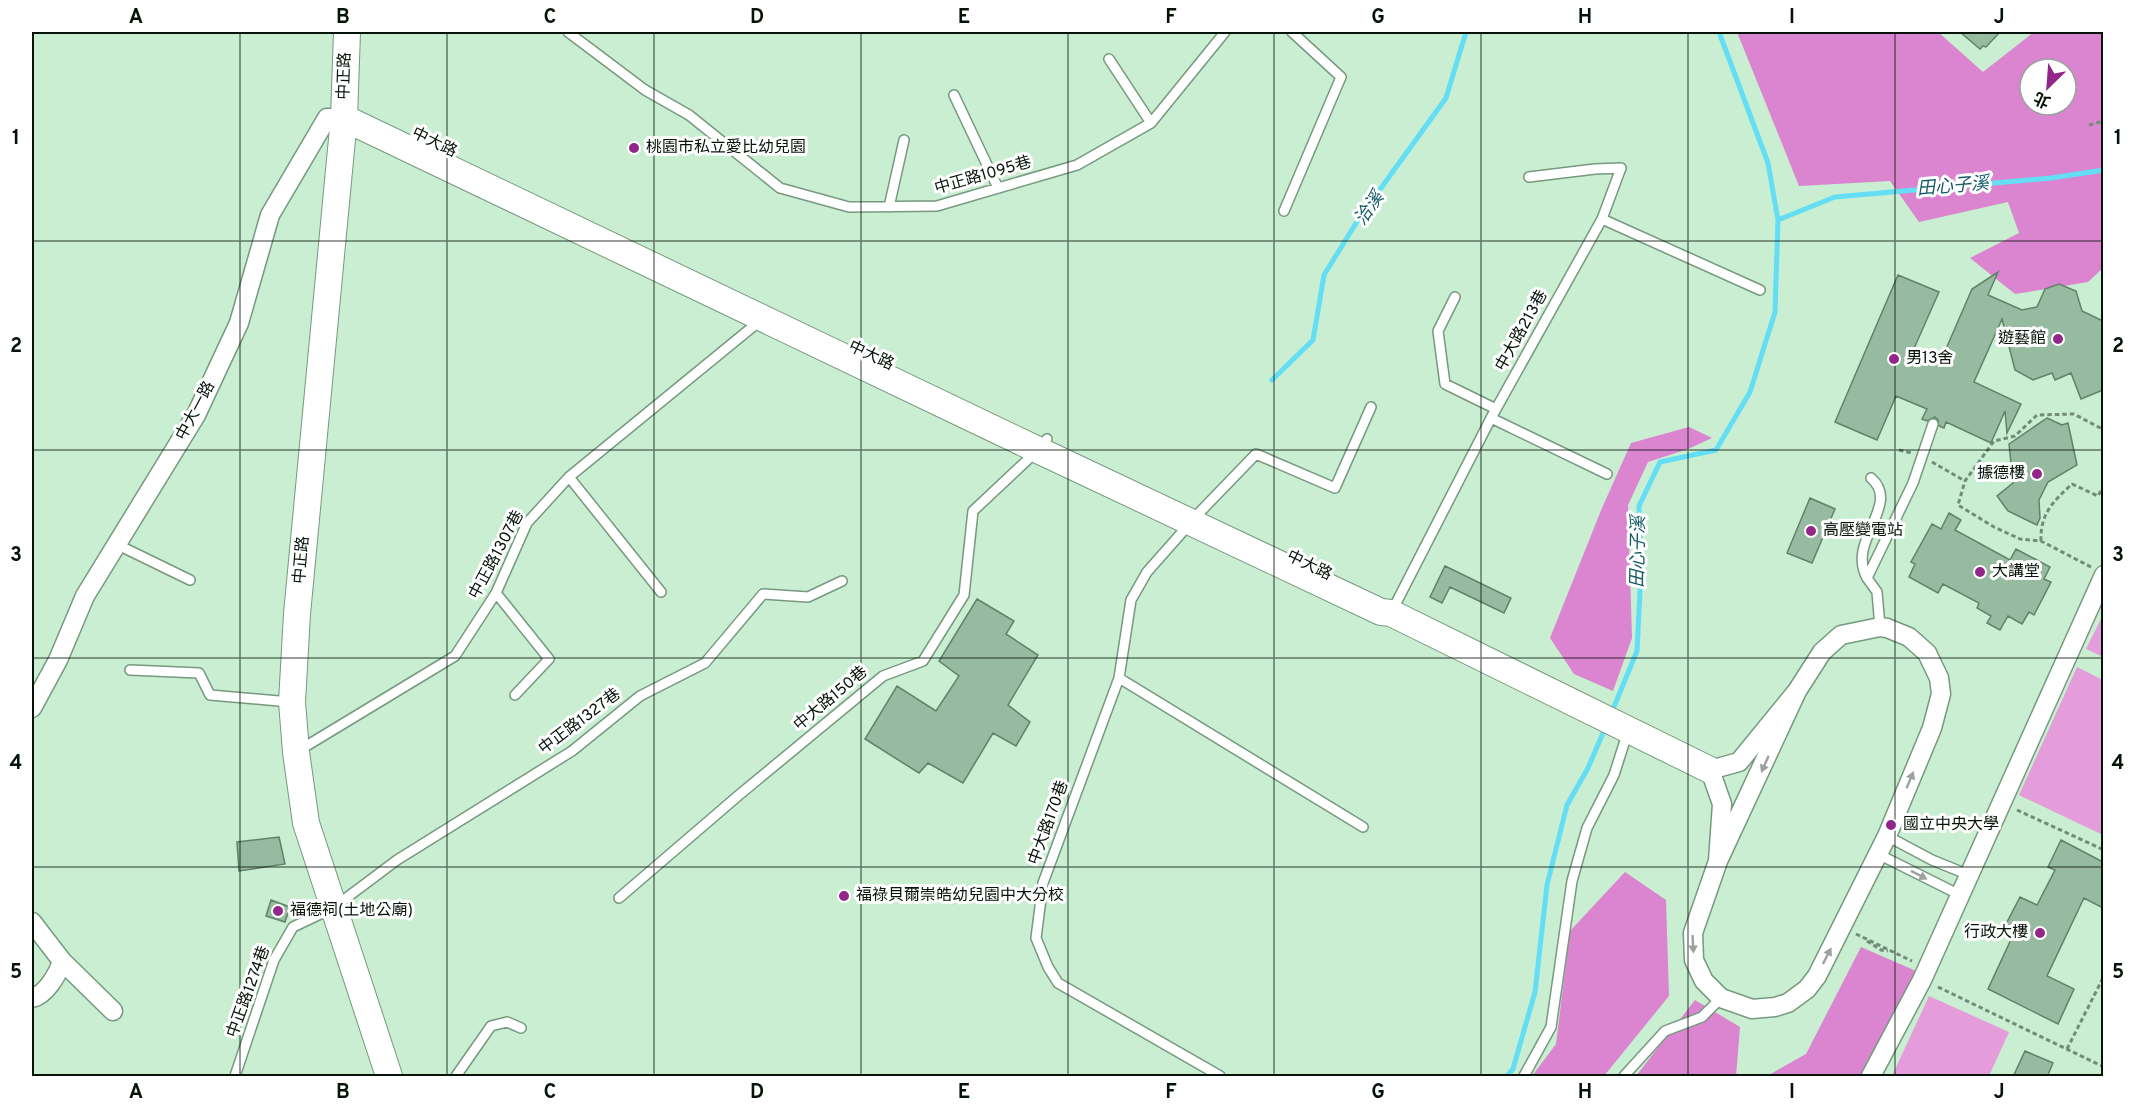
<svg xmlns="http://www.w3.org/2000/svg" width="2135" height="1108" font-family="Overpass,'Noto Sans TC',sans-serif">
  <rect width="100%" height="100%" fill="#c9eed1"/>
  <!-- green -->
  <path fill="#e49dda" d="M 2103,615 L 2104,615 L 2103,657 L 2086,649 Z
    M 2077,667 L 2103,680 L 2103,835 L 2019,795 Z
    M 1929,996 L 2009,1032 L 1989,1076 L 1892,1076 Z"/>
  <!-- forest -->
  <path fill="#db84cf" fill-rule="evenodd" d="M 1737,32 L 1938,32 L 1983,72 L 2034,32 L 2103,32 L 2103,268 L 2088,282 L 2015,294 L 1970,258 L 2019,233 L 2008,202 L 1919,222 L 1890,181 L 1799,186 ZM 2030,69 L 2066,69 L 2066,105 L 2030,105 Z
    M 1689,427 L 1712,438 L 1688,449 L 1648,462 L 1628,505 L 1632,638 L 1613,691 L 1574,674 L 1550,638 L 1602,508 L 1631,443 Z
    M 1625,872 L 1666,900 L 1669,996 L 1604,1076 L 1532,1076 L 1556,1044 L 1570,931 Z
    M 1861,947 L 1916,971 L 1868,1076 L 1767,1076 L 1806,1054 Z
    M 1695,1000 L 1740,1027 L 1736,1076 L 1636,1076 Z"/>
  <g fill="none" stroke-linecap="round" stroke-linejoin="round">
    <!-- stream -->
    <path stroke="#63def5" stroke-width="5" d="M 1719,32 L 1768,163 L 1778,220
      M 1272,380 L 1313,340 L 1324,275 L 1358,220 L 1446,98 L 1466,32
      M 1611,714 L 1637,651 L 1641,571 L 1639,506 L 1660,462 L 1716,450 L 1750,392 L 1775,312 L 1778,220 L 1835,197 L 2051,178 L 2104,170
      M 1507,1076 L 1513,1069 L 1535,992 L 1547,885 L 1567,805 L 1588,768 L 1606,726"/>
  </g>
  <!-- building -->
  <path fill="#97bba0" stroke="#608268" stroke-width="1.5" d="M 1960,32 L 2000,32 L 1986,47 L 1983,46 L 1980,49 Z
    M 1998,272 L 1988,295 L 2022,310 L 2037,307 L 2045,289 L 2059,284 L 2076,291 L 2082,311 L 2103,321 L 2103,390 L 2081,399 L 2071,373 L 2055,380 L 2052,373 L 2033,380 L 2015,370 L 2002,319 L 1974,382 L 2021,404 L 2007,433 L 2005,411 L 1991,443 L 1946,422 L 1944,428 L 1939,426 L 1938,420 L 1935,417 L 1927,421 L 1922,419 L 1927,409 L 1896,396 L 1877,440 L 1835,422 L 1898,275 L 1939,292 L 1912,353 L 1939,365 L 1972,289 Z
    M 2047,418 L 2062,425 L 2068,423 L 2077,465 L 2048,482 L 2039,500 L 2040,518 L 2037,525 L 2008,511 L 1997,496 L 2013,483 L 2009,444 Z
    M 1810,498 L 1835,509 L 1812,563 L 1787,553 Z
    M 1949,513 L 1961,520 L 1955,530 L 2010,560 L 2016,549 L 2050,567 L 2044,579 L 2051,582 L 2034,615 L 2029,612 L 2022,624 L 2008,616 L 2000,630 L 1987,623 L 1991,616 L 1977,608 L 1979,603 L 1943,584 L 1938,593 L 1909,577 L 1915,564 L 1911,562 L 1932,524 L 1941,529 Z
    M 1445,566 L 1511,598 L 1504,613 L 1450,587 L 1442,603 L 1430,597 Z
    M 977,599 L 1014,621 L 1006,634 L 1038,655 L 1008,705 L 1030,722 L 1016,746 L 993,733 L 963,783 L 928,763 L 919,773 L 865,739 L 897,686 L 936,711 L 959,676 L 939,661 Z
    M 279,837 L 285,864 L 239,871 L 237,842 Z
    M 2061,840 L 2103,862 L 2103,908 L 2084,898 L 2047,976 L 2074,989 L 2058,1024 L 1988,989 L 2014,933 L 2004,928 L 2020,897 L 2037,905 L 2055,870 L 2048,867 Z
    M 271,900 L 290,907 L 285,922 L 266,916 Z
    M 2025,1051 L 2053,1063 L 2047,1077 L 2013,1077 Z"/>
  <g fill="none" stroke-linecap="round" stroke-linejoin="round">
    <defs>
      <path id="lane" d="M 568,32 L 645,90 L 689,115 L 780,188 L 849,207 L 937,206 L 1077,165 L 1151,123 L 1225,32
        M 1109,59 L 1151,123
        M 954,95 L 998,188
        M 1529,177 L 1595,169 L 1621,168 L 1602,219
        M 889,207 L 904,140
        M 1284,211 L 1341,77 L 1292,32
        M 1455,297 L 1438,331 L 1445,384 L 1496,409
        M 1491,418 L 1607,474
        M 569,477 L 661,592
        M 116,544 L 190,580
        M 1867,578 C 1846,540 1902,505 1871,478
        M 496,593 L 549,659 L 515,695
        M 1392,611 L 1491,418 L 1602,219 L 1760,290
        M 1880,627 L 1877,592 L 1867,578 L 1913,483 L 1933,424
        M 130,670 L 199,673 L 210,695 L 290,702
        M 1119,678 L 1363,827
        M 298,751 L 455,656 L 496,593 L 527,523 L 569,477 L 761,320
        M 1887,836 L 1932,860 L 1969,875
        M 1878,854 L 1960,895
        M 619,898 L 739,795 L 883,676 L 923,661 L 964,595 L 973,511 L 1038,450 L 1047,439
        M 235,1076 L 274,960 L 293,927 L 333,908 L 397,860 L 572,751 L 640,696 L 705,663 L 763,594 L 808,597 L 842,581
        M 456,1076 L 491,1026 L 507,1022 L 521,1028
        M 1220,1076 L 1058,983 L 1048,967 L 1036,938 L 1043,883 L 1119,678 L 1131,600 L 1147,572 L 1200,512 L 1256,454 L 1335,488 L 1371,407
        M 1524,1076 L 1551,1027 L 1572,881 L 1587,828 L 1614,775 L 1628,731
        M 1624,1076 L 1665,1031 L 1702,1017 L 1721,998"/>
      <path id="street" d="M 32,708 L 58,660 L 85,596 L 196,415 L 239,323 L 270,215 L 327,118 L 344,118
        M 1718,861 L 1722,804 L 1710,770 L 1739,762 L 1797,691 L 1822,652 L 1841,635 L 1880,627 L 1887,628 L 1909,637 L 1927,653 L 1939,678 L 1941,694 L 1932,728 L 1887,836 L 1817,976 L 1807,989 L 1788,1003 L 1775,1007 L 1752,1009 L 1721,998 L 1704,981 L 1694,960 L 1693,933 L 1718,861 L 1797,691
        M 32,922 L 62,961 C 58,974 46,995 32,998
        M 62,961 L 113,1011
        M 1871,1076 L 1922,980 L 2104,575"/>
      <path id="secondary" d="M 347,32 L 344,118 L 297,614 L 292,702 L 296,752 L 306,823 L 389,1076
        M 344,118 L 1038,450 L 1381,612 L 1391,613 L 1710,770"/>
    </defs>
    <!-- lane casing -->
    <use href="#lane" stroke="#76997f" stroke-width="12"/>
    <!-- street casing -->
    <use href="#street" stroke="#76997f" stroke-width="21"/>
    <!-- secondary casing -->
    <use href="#secondary" stroke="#76997f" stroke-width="28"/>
    <!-- path -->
    <path stroke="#728c78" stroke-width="3" stroke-dasharray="4.5 3" stroke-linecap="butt" d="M 2089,125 L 2104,121
      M 1899,450 L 1912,453
      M 1932,462 L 1965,481
      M 2041,541 C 2040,513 2054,501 2072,484 L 2098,496 L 2104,485
      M 2091,567 L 2041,541 L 2020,539 L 1994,527 L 1958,505 L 1965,481 L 1994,441 L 2015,436 L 2037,415 L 2074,414 L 2104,430
      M 2017,810 L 2104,850
      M 1856,934 L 1912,961
      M 1867,941 L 1881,950 L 1888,951
      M 1938,987 L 2104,1067
      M 2067,1049 L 2104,976"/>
    <!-- lane -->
    <use href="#lane" stroke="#fff" stroke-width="9"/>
    <!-- street -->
    <use href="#street" stroke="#fff" stroke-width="18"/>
    <!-- secondary -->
    <use href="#secondary" stroke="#fff" stroke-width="26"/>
  </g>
  <!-- one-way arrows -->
  <defs><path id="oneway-solid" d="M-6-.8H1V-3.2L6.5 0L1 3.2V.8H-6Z" transform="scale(1.5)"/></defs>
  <g fill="#9ba19d">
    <use href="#oneway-solid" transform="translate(1765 764) rotate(114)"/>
    <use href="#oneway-solid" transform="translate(1910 780) rotate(-67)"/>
    <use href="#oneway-solid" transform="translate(1919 875) rotate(27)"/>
    <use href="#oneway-solid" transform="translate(1693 944) rotate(87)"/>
    <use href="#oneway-solid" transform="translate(1827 956) rotate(-63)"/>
  </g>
  <!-- grid -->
  <path fill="none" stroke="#061309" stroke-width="1.5" stroke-opacity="0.55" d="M 240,32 L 240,1076M 447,32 L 447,1076M 654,32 L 654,1076M 861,32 L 861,1076M 1068,32 L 1068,1076M 1274,32 L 1274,1076M 1481,32 L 1481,1076M 1688,32 L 1688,1076M 1895,32 L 1895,1076M 32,241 L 2104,241M 32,450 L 2104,450M 32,658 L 2104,658M 32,867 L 2104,867"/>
  <!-- markers -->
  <g fill="#922689" stroke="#fff" stroke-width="2">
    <circle cx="634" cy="148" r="6"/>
    <circle cx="2058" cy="339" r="6"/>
    <circle cx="1894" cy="359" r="6"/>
    <circle cx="2037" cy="474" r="6"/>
    <circle cx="1811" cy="531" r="6"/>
    <circle cx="1980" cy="572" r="6"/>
    <circle cx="1891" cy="825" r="6"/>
    <circle cx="844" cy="896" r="6"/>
    <circle cx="278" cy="911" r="6"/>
    <circle cx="2040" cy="933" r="6"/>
  </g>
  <g text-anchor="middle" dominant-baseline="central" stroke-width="6" stroke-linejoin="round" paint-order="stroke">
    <!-- street labels -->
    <g font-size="16" fill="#061309" stroke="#fff">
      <text transform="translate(345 76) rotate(-88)">中正路</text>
      <text transform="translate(434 143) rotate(26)">中大路</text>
      <text transform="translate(983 176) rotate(-16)">中正路1095巷</text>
      <text transform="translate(1522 331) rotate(-61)">中大路213巷</text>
      <text transform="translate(871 356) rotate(25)">中大路</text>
      <text transform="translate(196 411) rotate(-62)">中大一路</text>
      <text transform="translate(497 555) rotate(-62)">中正路1307巷</text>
      <text transform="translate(302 560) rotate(-85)">中正路</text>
      <text transform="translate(1309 566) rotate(26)">中大路</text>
      <text transform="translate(831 699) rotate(-40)">中大路150巷</text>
      <text transform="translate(580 722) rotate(-37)">中正路1327巷</text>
      <text transform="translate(1049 823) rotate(-70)">中大路170巷</text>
      <text transform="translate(249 992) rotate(-70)">中正路1274巷</text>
    </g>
    <!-- poi labels -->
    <g font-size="16" fill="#061309" stroke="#fff" text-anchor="start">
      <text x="646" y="148">桃園市私立愛比幼兒園</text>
      <text x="2046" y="339" text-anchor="end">遊藝館</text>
      <text x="1906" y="359">男13舍</text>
      <text x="2025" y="474" text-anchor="end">據德樓</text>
      <text x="1823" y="531">高壓變電站</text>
      <text x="1992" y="572">大講堂</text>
      <text x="1903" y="825">國立中央大學</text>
      <text x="856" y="896">福祿貝爾崇皓幼兒園中大分校</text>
      <text x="290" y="911">福德祠(土地公廟)</text>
      <text x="2028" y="933" text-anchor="end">行政大樓</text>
    </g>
    <!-- water labels -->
    <g font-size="18" font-style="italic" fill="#135a66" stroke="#fff">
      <text transform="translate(1953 187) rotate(-5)">田心子溪</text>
      <text transform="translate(1370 209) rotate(-55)">洽溪</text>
      <text transform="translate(1639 552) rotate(-89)">田心子溪</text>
    </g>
  </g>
  <!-- border -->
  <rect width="2135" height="1108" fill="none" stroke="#ffffff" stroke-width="66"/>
  <!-- north arrow -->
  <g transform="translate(2048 87) rotate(205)"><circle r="28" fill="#ffffff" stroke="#9ba19d" stroke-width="1.5"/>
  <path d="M0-4.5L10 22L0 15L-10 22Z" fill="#922689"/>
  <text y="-9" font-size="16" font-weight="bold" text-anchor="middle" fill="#061309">北</text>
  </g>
  <rect x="33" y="33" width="2069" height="1042" fill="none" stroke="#061309" stroke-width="2"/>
  <g font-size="20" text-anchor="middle" font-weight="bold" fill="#061309">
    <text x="136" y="23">A</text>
    <text x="343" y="23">B</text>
    <text x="550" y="23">C</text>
    <text x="757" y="23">D</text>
    <text x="964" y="23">E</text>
    <text x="1171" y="23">F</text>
    <text x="1378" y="23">G</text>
    <text x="1585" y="23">H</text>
    <text x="1792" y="23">I</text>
    <text x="1999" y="23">J</text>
    <text x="16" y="144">1</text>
    <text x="2118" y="144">1</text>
    <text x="16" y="352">2</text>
    <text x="2118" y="352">2</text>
    <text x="16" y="561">3</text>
    <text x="2118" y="561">3</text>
    <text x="16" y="769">4</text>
    <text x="2118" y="769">4</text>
    <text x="16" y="978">5</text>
    <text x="2118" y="978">5</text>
    <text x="136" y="1098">A</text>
    <text x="343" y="1098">B</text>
    <text x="550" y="1098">C</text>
    <text x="757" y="1098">D</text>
    <text x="964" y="1098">E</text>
    <text x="1171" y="1098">F</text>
    <text x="1378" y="1098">G</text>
    <text x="1585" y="1098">H</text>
    <text x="1792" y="1098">I</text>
    <text x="1999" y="1098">J</text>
  </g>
</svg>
